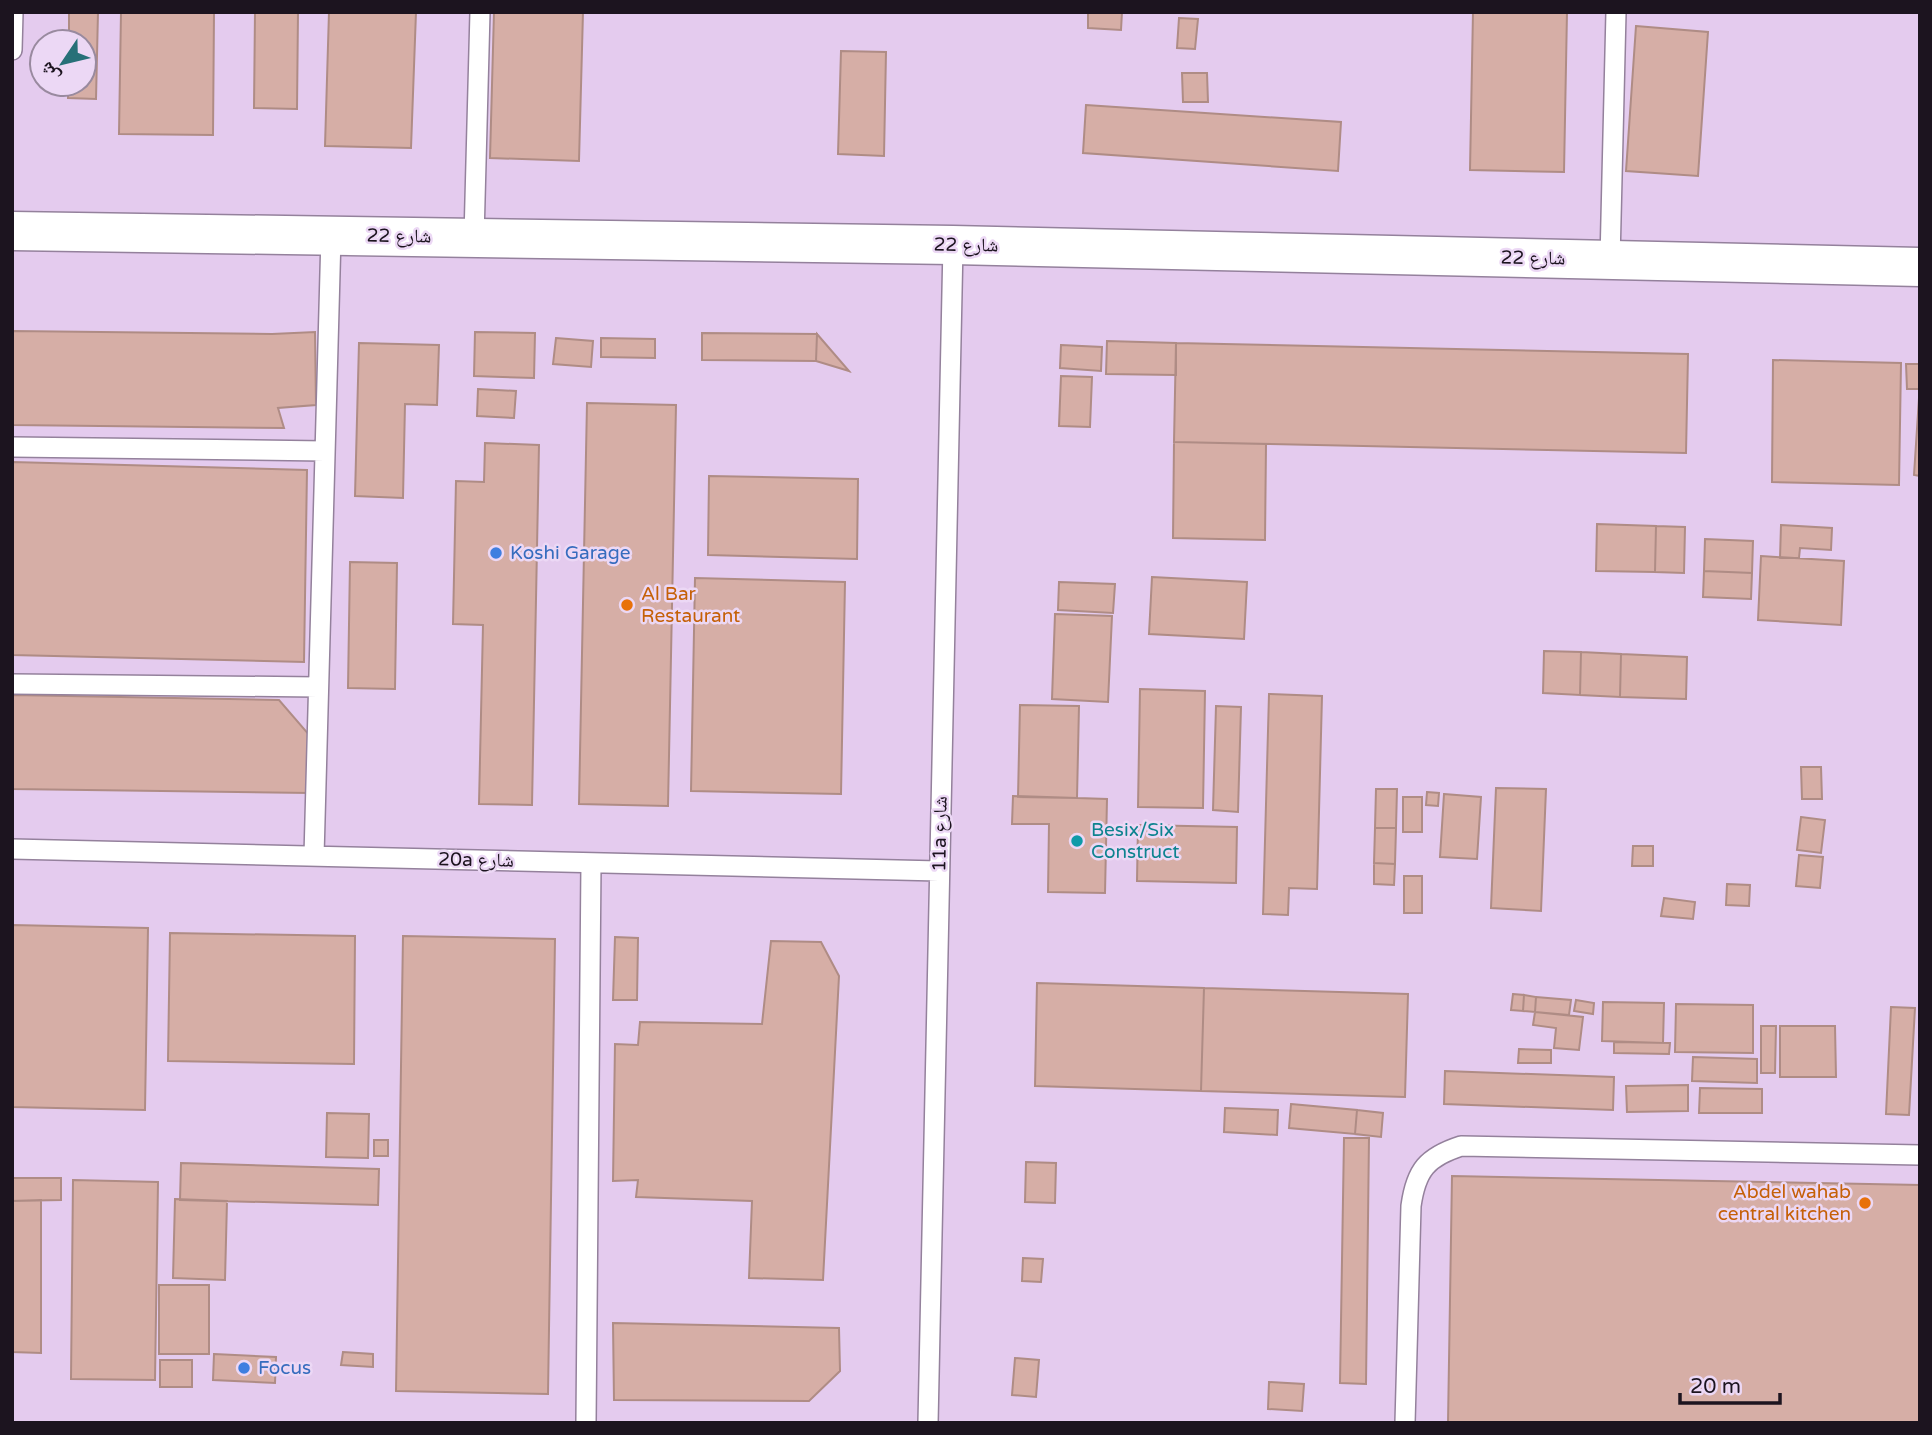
<svg xmlns="http://www.w3.org/2000/svg" width="1932" height="1435" font-family="'Varela Round','Noto Naskh Arabic',sans-serif">
  <rect width="100%" height="100%" fill="#ecd8f5"/>
  <!-- built -->
  <path fill="#e4cbee" fill-rule="evenodd" d="M 12,12 L 1920,12 L 1920,1423 L 12,1423 ZM 42,42 L 84,42 L 84,84 L 42,84 Z"/>
  <!-- building -->
  <path fill="#d6aea6" stroke="#af8c85" stroke-width="2" d="M 69,12 L 98,12 L 96,99 L 68,98 L 68,84 L 84,84 L 84,42 L 69,42 Z
    M 121,12 L 214,12 L 213,135 L 119,134 Z
    M 255,12 L 298,12 L 297,109 L 254,108 Z
    M 329,12 L 416,12 L 411,148 L 325,146 Z
    M 494,12 L 583,12 L 579,161 L 490,158 Z
    M 1088,12 L 1122,12 L 1121,30 L 1088,28 Z
    M 1473,12 L 1567,12 L 1564,172 L 1470,170 Z
    M 1179,18 L 1198,19 L 1195,49 L 1177,48 Z
    M 1636,26 L 1708,32 L 1698,176 L 1626,171 Z
    M 841,51 L 886,52 L 884,156 L 838,154 Z
    M 1182,73 L 1207,73 L 1208,102 L 1183,102 Z
    M 1086,105 L 1341,122 L 1338,171 L 1083,153 Z
    M 12,331 L 272,334 L 315,332 L 316,405 L 278,408 L 284,428 L 12,425 Z
    M 475,332 L 535,333 L 534,378 L 474,376 Z
    M 702,333 L 817,334 L 816,361 L 702,360 Z
    M 817,334 L 849,371 L 816,361 Z
    M 556,338 L 593,341 L 591,367 L 553,364 Z
    M 601,338 L 655,339 L 655,358 L 601,357 Z
    M 1107,341 L 1176,343 L 1176,375 L 1106,374 Z
    M 359,343 L 439,345 L 437,405 L 405,404 L 403,498 L 355,496 Z
    M 1176,343 L 1688,354 L 1686,453 L 1174,442 Z
    M 1061,345 L 1102,347 L 1101,371 L 1060,368 Z
    M 1773,360 L 1901,363 L 1899,485 L 1772,482 Z
    M 1906,364 L 1920,364 L 1920,389 L 1907,389 Z
    M 1061,376 L 1092,377 L 1090,427 L 1059,426 Z
    M 478,389 L 516,391 L 514,418 L 477,416 Z
    M 1919,398 L 1920,398 L 1920,476 L 1914,475 Z
    M 587,403 L 676,405 L 668,806 L 579,804 Z
    M 1174,442 L 1266,444 L 1265,540 L 1173,538 Z
    M 485,443 L 539,445 L 532,805 L 479,804 L 483,625 L 453,624 L 456,481 L 484,482 Z
    M 12,462 L 307,470 L 304,662 L 12,655 Z
    M 709,476 L 858,479 L 857,559 L 708,555 Z
    M 1597,524 L 1656,526 L 1655,572 L 1596,571 Z
    M 1781,525 L 1832,528 L 1831,550 L 1800,548 L 1799,558 L 1780,558 Z
    M 1656,526 L 1685,527 L 1684,573 L 1655,572 Z
    M 1705,539 L 1753,541 L 1752,573 L 1704,571 Z
    M 1761,556 L 1844,561 L 1841,625 L 1758,620 Z
    M 350,562 L 397,563 L 395,689 L 348,688 Z
    M 1704,571 L 1752,573 L 1751,599 L 1703,597 Z
    M 1152,577 L 1247,582 L 1244,639 L 1149,634 Z
    M 695,578 L 845,582 L 841,794 L 691,791 Z
    M 1059,582 L 1115,584 L 1113,613 L 1058,610 Z
    M 1055,614 L 1112,616 L 1108,702 L 1052,699 Z
    M 1544,651 L 1581,652 L 1580,695 L 1543,693 Z
    M 1581,652 L 1621,654 L 1620,697 L 1580,695 Z
    M 1621,654 L 1687,657 L 1686,699 L 1620,697 Z
    M 1140,689 L 1205,691 L 1203,808 L 1138,807 Z
    M 1269,694 L 1322,696 L 1317,889 L 1289,888 L 1288,915 L 1263,914 Z
    M 12,695 L 279,700 L 311,737 L 310,793 L 12,789 Z
    M 1020,705 L 1079,706 L 1077,798 L 1018,797 Z
    M 1216,706 L 1241,707 L 1238,812 L 1213,810 Z
    M 1801,767 L 1821,767 L 1822,799 L 1802,799 Z
    M 1496,788 L 1546,789 L 1541,911 L 1491,908 Z
    M 1376,789 L 1397,789 L 1396,828 L 1375,828 Z
    M 1427,792 L 1439,793 L 1438,806 L 1426,805 Z
    M 1444,794 L 1481,797 L 1477,859 L 1440,857 Z
    M 1013,796 L 1107,799 L 1105,893 L 1048,892 L 1049,824 L 1012,824 Z
    M 1403,797 L 1422,797 L 1422,832 L 1403,832 Z
    M 1801,817 L 1825,820 L 1821,853 L 1797,850 Z
    M 1138,825 L 1237,827 L 1236,883 L 1137,881 Z
    M 1375,828 L 1396,828 L 1395,864 L 1374,863 Z
    M 1633,846 L 1653,846 L 1653,866 L 1632,866 Z
    M 1799,855 L 1823,857 L 1820,888 L 1796,886 Z
    M 1374,863 L 1395,864 L 1394,885 L 1374,884 Z
    M 1404,876 L 1422,876 L 1422,913 L 1404,913 Z
    M 1727,884 L 1750,885 L 1749,906 L 1726,905 Z
    M 1664,898 L 1695,902 L 1693,919 L 1661,916 Z
    M 12,925 L 148,928 L 145,1110 L 12,1107 Z
    M 170,933 L 355,936 L 354,1064 L 168,1061 Z
    M 403,936 L 555,939 L 548,1394 L 396,1391 Z
    M 615,937 L 638,938 L 637,1000 L 613,1000 Z
    M 771,941 L 821,942 L 839,976 L 823,1280 L 749,1278 L 752,1201 L 636,1197 L 638,1180 L 613,1181 L 615,1044 L 638,1045 L 640,1022 L 762,1024 Z
    M 1037,983 L 1204,988 L 1201,1091 L 1035,1086 Z
    M 1204,988 L 1408,994 L 1405,1097 L 1201,1091 Z
    M 1513,994 L 1524,995 L 1523,1011 L 1511,1010 Z
    M 1524,995 L 1536,997 L 1535,1012 L 1523,1011 Z
    M 1536,997 L 1571,1000 L 1569,1015 L 1535,1012 Z
    M 1576,1000 L 1594,1003 L 1593,1014 L 1574,1011 Z
    M 1603,1002 L 1664,1003 L 1663,1043 L 1602,1041 Z
    M 1676,1004 L 1753,1005 L 1753,1053 L 1675,1052 Z
    M 1891,1007 L 1915,1008 L 1909,1115 L 1886,1114 Z
    M 1535,1012 L 1583,1017 L 1579,1050 L 1554,1048 L 1556,1028 L 1533,1025 Z
    M 1761,1026 L 1776,1026 L 1775,1073 L 1761,1073 Z
    M 1780,1026 L 1835,1026 L 1836,1077 L 1780,1077 Z
    M 1614,1042 L 1670,1043 L 1669,1054 L 1614,1053 Z
    M 1519,1049 L 1551,1050 L 1551,1063 L 1518,1063 Z
    M 1693,1057 L 1757,1059 L 1757,1083 L 1692,1081 Z
    M 1445,1071 L 1614,1077 L 1613,1110 L 1444,1104 Z
    M 1688,1085 L 1688,1111 L 1627,1112 L 1626,1086 Z
    M 1700,1088 L 1762,1089 L 1762,1113 L 1699,1113 Z
    M 1291,1104 L 1357,1110 L 1355,1134 L 1289,1128 Z
    M 1225,1108 L 1278,1110 L 1277,1135 L 1224,1132 Z
    M 1357,1110 L 1383,1113 L 1381,1137 L 1355,1134 Z
    M 327,1113 L 369,1114 L 368,1158 L 326,1157 Z
    M 1344,1138 L 1369,1138 L 1366,1384 L 1340,1383 Z
    M 374,1140 L 388,1140 L 388,1156 L 374,1156 Z
    M 1026,1162 L 1056,1163 L 1055,1203 L 1025,1202 Z
    M 181,1163 L 379,1169 L 378,1205 L 180,1200 Z
    M 1452,1176 L 1920,1185 L 1920,1423 L 1448,1423 Z
    M 12,1178 L 61,1178 L 61,1200 L 12,1201 Z
    M 73,1180 L 158,1182 L 155,1380 L 71,1379 Z
    M 175,1199 L 227,1201 L 225,1280 L 173,1278 Z
    M 41,1200 L 41,1353 L 12,1352 L 12,1201 Z
    M 1023,1258 L 1043,1259 L 1041,1282 L 1022,1281 Z
    M 159,1285 L 209,1285 L 209,1354 L 159,1354 Z
    M 613,1323 L 839,1328 L 840,1371 L 809,1401 L 614,1400 Z
    M 343,1352 L 373,1354 L 373,1367 L 341,1365 Z
    M 214,1354 L 276,1357 L 275,1383 L 213,1380 Z
    M 1015,1358 L 1039,1360 L 1036,1397 L 1012,1395 Z
    M 160,1360 L 192,1360 L 192,1387 L 160,1387 Z
    M 1269,1382 L 1304,1384 L 1302,1411 L 1268,1409 Z"/>
  <g fill="none" stroke-linecap="round" stroke-linejoin="round">
    <defs>
      <path id="service" d="M 12,50 L 13,12
        M 474,237 L 480,12
        M 1610,260 L 1616,12
        M 12,447 L 325,451
        M 12,684 L 318,687
        M 12,849 L 939,871
        M 314,856 L 331,236
        M 586,1423 L 591,863
        M 928,1423 L 953,245
        M 1405,1423 L 1411,1206 C 1416,1170 1427,1157 1461,1146 L 1920,1155"/>
      <path id="minor" d="M 12,231 L 953,245 L 1920,267"/>
    </defs>
    <!-- service casing -->
    <use href="#service" stroke="#94819c" stroke-width="22"/>
    <!-- minor casing -->
    <use href="#minor" stroke="#94819c" stroke-width="41"/>
    <!-- service -->
    <use href="#service" stroke="#fff" stroke-width="19"/>
    <!-- minor -->
    <use href="#minor" stroke="#fff" stroke-width="38"/>
  </g>
  <!-- markers -->
  <g fill="#3f7fe0" stroke="#ecd8f5" stroke-width="2.5">
    <circle cx="496" cy="553" r="7"/>
    <circle cx="244" cy="1368" r="7"/>
  </g>
  <g fill="#e8710a" stroke="#ecd8f5" stroke-width="2.5">
    <circle cx="627" cy="605" r="7"/>
    <circle cx="1865" cy="1203" r="7"/>
  </g>
  <circle fill="#0f9aa8" stroke="#ecd8f5" stroke-width="2.5" cx="1077" cy="841" r="7"/>
  <g text-anchor="middle" dominant-baseline="central" stroke-width="5" stroke-linejoin="round" paint-order="stroke">
    <!-- street labels -->
    <g font-size="19" fill="#1c141f" stroke="#ecd8f5">
      <text transform="translate(399 236) rotate(1)">شارع 22</text>
      <text transform="translate(966 245) rotate(1)">شارع 22</text>
      <text transform="translate(1533 258) rotate(1)">شارع 22</text>
      <text transform="translate(940 834) rotate(-89)">11a شارع</text>
      <text transform="translate(476 860) rotate(1)">20a شارع</text>
    </g>
    <!-- shop labels -->
    <g font-size="19" fill="#366cbe" stroke="#ecd8f5" text-anchor="start">
      <text x="510" y="553">Koshi Garage</text>
      <text x="258" y="1368">Focus</text>
    </g>
    <!-- food labels -->
    <g font-size="19" fill="#c56008" stroke="#ecd8f5" text-anchor="start">
      <text x="641" y="594">Al Bar<tspan x="641" dy="22">Restaurant</tspan></text>
      <text x="1851" y="1192" text-anchor="end">Abdel wahab<tspan x="1851" dy="22">central kitchen</tspan></text>
    </g>
    <!-- culture labels -->
    <g font-size="19" fill="#0d838f" stroke="#ecd8f5" text-anchor="start">
      <text x="1091" y="830">Besix/Six<tspan x="1091" dy="22">Construct</tspan></text>
    </g>
  </g>
  <!-- border -->
  <rect width="1932" height="1435" fill="none" stroke="#1c141f" stroke-width="28"/>
  <!-- north arrow -->
  <g transform="translate(63 63) rotate(235)"><circle r="33" fill="#ecd8f5" stroke="#998a9f" stroke-width="2"/>
  <path d="M0-5L12 26L0 18L-12 26Z" fill="#277078"/>
  <text y="-10" font-size="19" font-weight="bold" text-anchor="middle" fill="#1c141f">ش</text>
  </g>
  <!-- scale -->
  <path d="M1680 1393v10h100v-10" fill="none" stroke="#1c141f" stroke-width="3.5"/>
  <text x="1690" y="1393" font-size="21" fill="#1c141f" stroke="#ecd8f5" stroke-width="5" paint-order="stroke">20 m</text>
</svg>
